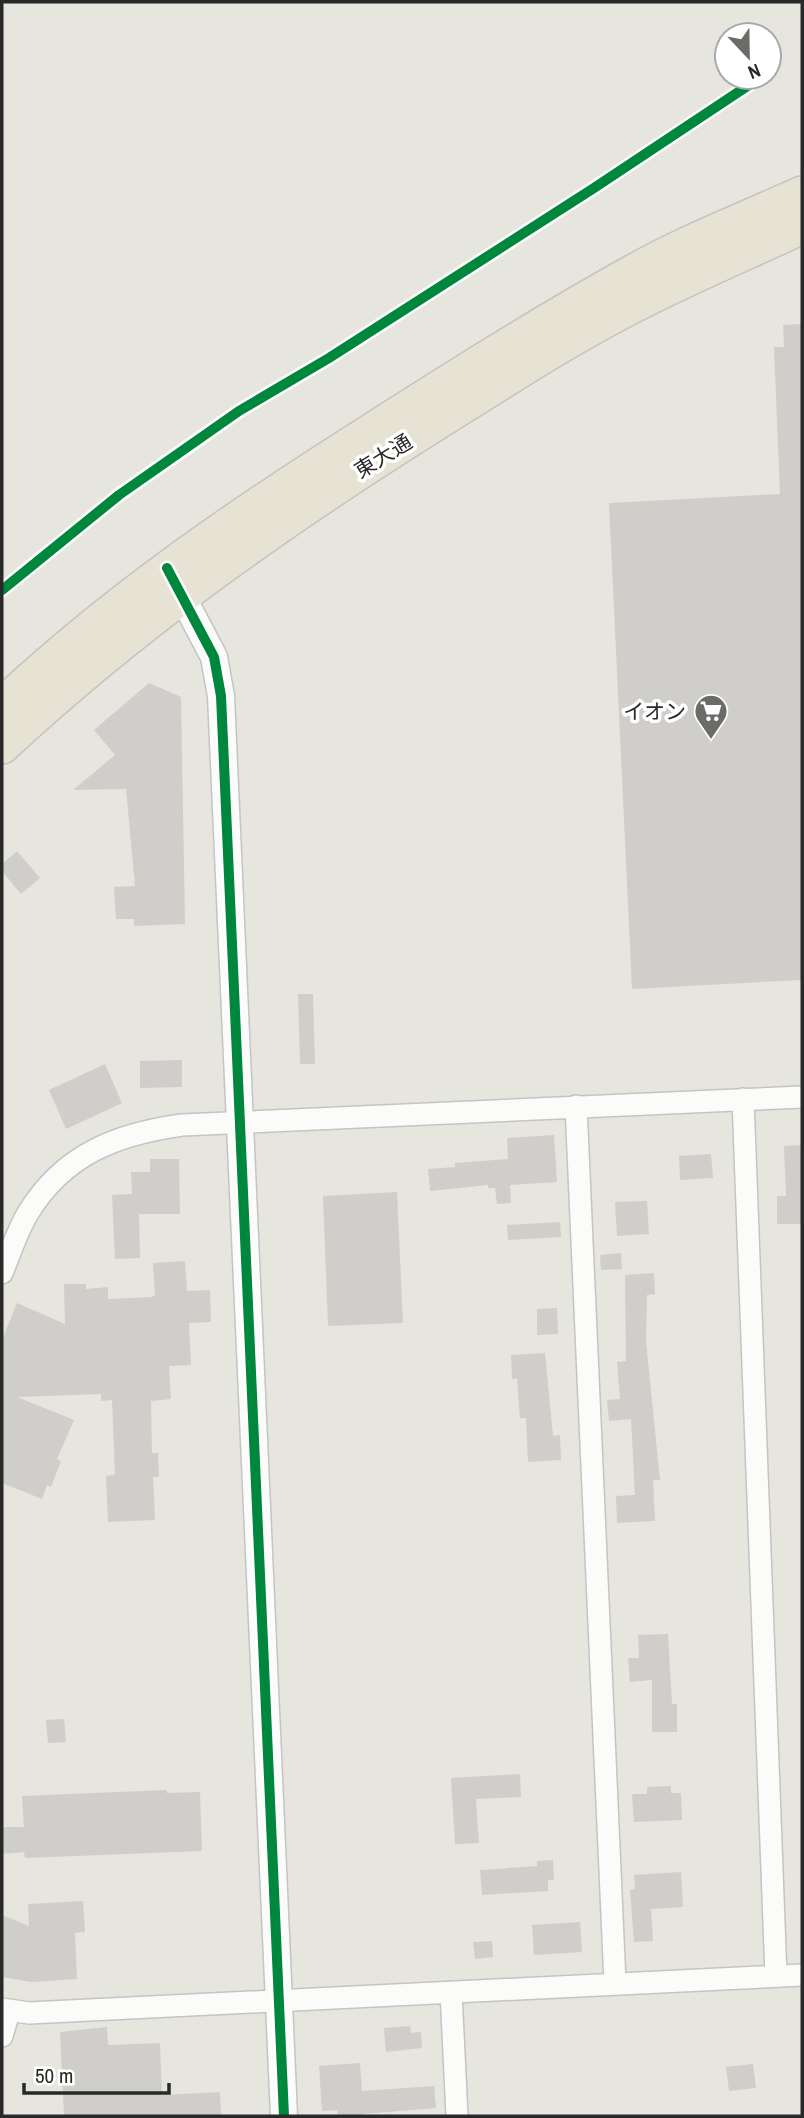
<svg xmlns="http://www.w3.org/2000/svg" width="804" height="2118" font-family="'Archivo Narrow','Noto Sans JP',sans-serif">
  <rect width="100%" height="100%" fill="#e6e5de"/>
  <!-- building -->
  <path fill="#cfceca" d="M 802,324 L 802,980 L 632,989 L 609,503 L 780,494 L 774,347 L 784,347 L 783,325 Z
    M 149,683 L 181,697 L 185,924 L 134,926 L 134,919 L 116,919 L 114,887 L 135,886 L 126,789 L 73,790 L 115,755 L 94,730 Z
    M 17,851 L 40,878 L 21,894 L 2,871 L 2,864 Z
    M 298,994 L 313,994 L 315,1064 L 300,1064 Z
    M 182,1060 L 182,1087 L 140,1088 L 140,1061 Z
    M 105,1064 L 122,1103 L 66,1129 L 49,1090 Z
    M 554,1135 L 557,1182 L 510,1185 L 511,1203 L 497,1204 L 495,1188 L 488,1188 L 488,1185 L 430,1191 L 428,1169 L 455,1167 L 455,1163 L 508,1159 L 507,1138 Z
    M 802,1145 L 802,1224 L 777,1224 L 777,1196 L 786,1196 L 784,1146 Z
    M 711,1154 L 713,1178 L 680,1180 L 679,1156 Z
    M 150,1159 L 179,1159 L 180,1214 L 139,1214 L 140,1258 L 115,1259 L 112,1195 L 132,1194 L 131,1172 L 150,1172 Z
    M 397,1192 L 403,1323 L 328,1326 L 323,1196 Z
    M 647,1201 L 649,1234 L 617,1236 L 615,1202 Z
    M 560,1222 L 561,1237 L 508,1240 L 507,1225 Z
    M 621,1253 L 622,1269 L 601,1270 L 600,1255 Z
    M 185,1261 L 187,1291 L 210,1290 L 211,1322 L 189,1323 L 191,1365 L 169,1366 L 171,1399 L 151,1401 L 152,1453 L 158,1453 L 159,1477 L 153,1477 L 155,1520 L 108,1522 L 106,1476 L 115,1475 L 112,1400 L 101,1401 L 101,1394 L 17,1397 L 74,1420 L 57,1459 L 61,1461 L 51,1487 L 47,1485 L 42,1499 L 2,1483 L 2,1340 L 17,1303 L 65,1324 L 64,1284 L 86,1284 L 86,1289 L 108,1287 L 108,1299 L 152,1297 L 155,1295 L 153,1263 Z
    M 654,1273 L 655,1294 L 647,1295 L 646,1341 L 660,1480 L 653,1480 L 655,1521 L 617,1523 L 616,1496 L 635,1495 L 631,1419 L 609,1421 L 607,1400 L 620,1399 L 617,1362 L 626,1361 L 625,1275 Z
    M 557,1308 L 558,1334 L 537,1335 L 537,1309 Z
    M 545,1353 L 553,1436 L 560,1435 L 561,1460 L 528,1462 L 526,1418 L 520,1418 L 517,1378 L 512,1379 L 511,1355 Z
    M 668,1634 L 672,1704 L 677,1704 L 677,1732 L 652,1732 L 652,1680 L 630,1682 L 628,1658 L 639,1658 L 638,1635 Z
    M 64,1719 L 66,1742 L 48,1743 L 46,1720 Z
    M 520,1774 L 521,1797 L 476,1799 L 479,1843 L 455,1844 L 451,1778 Z
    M 671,1786 L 671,1793 L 681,1793 L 682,1820 L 634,1822 L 632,1794 L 647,1794 L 647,1787 Z
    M 167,1790 L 167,1793 L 200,1792 L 202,1851 L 25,1858 L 24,1852 L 2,1854 L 2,1827 L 24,1827 L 22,1796 Z
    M 553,1860 L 554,1880 L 548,1880 L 548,1891 L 482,1895 L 480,1870 L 537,1866 L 537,1861 Z
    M 681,1872 L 683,1907 L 651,1909 L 653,1941 L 634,1942 L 630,1890 L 635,1889 L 634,1875 Z
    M 83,1901 L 85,1932 L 75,1933 L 77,1979 L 31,1982 L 2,1977 L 2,1915 L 29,1926 L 28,1904 Z
    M 580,1922 L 582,1952 L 534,1955 L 532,1925 Z
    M 492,1941 L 493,1957 L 475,1959 L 473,1942 Z
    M 410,2026 L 411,2033 L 421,2032 L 422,2048 L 386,2052 L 384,2028 Z
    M 107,2027 L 108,2045 L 160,2043 L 162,2095 L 220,2092 L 221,2116 L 64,2116 L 60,2032 Z
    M 360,2063 L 362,2091 L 434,2086 L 436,2108 L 363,2114 L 363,2116 L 338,2116 L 337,2110 L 322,2111 L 319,2066 Z
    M 753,2064 L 756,2088 L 729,2091 L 726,2067 Z"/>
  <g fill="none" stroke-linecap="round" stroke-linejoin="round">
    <defs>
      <path id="minor" d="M 743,1099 L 776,1976
        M 576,1106 L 615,1983
        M 2,1273 C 10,1254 17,1231 28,1213 C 64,1154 117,1134 182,1125 L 802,1097
        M 451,1992 L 457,2116
        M 2,2009 L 29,2013 L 802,1975
        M 2,2036 L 9,2012"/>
      <path id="tertiary" d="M 173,579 L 214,657 L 221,696 L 284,2116"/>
      <path id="trunk" d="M 2,706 C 110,604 232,520 358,440 C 449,382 540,324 634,272 C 687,242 747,219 802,194
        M 2,746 C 131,626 272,526 421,432 C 496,385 573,334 653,295 C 702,271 753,249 802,226"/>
    </defs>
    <!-- minor casing -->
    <use href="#minor" stroke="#c4c4c4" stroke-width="24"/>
    <!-- tertiary casing -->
    <use href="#tertiary" stroke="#c4c4c4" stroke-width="29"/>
    <!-- trunk casing -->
    <use href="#trunk" stroke="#c3c3c0" stroke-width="38"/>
    <!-- minor -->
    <use href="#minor" stroke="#fbfbfa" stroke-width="21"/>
    <!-- tertiary -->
    <use href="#tertiary" stroke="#fbfbfa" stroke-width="26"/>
    <!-- trunk -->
    <use href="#trunk" stroke="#e6e2d4" stroke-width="35"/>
    <defs>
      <path id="cycleway" d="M 167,568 L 214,657 L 221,696 L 284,2116
        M 2,590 L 119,495 L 239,411 L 329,358 L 594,188 L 761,77"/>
    </defs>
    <!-- cycleway casing -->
    <use href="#cycleway" stroke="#fff" stroke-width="15"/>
    <!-- cycleway -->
    <use href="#cycleway" stroke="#00873e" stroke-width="10"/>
  </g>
  <!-- icons -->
  <defs>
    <symbol id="supermarket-pin" viewBox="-11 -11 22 30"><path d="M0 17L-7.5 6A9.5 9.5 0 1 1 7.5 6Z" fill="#6b6b68" stroke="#fff"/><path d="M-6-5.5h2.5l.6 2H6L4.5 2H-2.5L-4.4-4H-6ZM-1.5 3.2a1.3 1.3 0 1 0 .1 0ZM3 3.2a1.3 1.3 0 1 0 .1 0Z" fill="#fff"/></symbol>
  </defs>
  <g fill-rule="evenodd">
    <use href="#supermarket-pin" x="692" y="692" width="38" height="52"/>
  </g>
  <g text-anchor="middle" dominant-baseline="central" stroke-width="7" stroke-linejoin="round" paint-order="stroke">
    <!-- street labels -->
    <g font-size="21" fill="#292929" stroke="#fff">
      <text transform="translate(383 456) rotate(-32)">東大通</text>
    </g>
    <!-- poi labels -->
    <g font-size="21" fill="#292929" stroke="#fff" text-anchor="end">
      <text x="686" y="711">イオン</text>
    </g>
  </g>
  <!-- border -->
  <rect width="804" height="2118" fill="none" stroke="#292929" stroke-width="7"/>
  <!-- north arrow -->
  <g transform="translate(748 56) rotate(158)"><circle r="33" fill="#ffffff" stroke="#a9a9a9" stroke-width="2"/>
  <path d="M0-5L12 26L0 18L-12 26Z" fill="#6b6b68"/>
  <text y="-10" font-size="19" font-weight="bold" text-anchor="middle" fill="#292929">N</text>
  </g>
  <!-- scale -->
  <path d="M24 2083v10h145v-10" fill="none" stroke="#292929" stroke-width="3.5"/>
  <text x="35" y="2083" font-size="21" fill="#292929" stroke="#ffffff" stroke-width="5" paint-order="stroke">50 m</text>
</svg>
